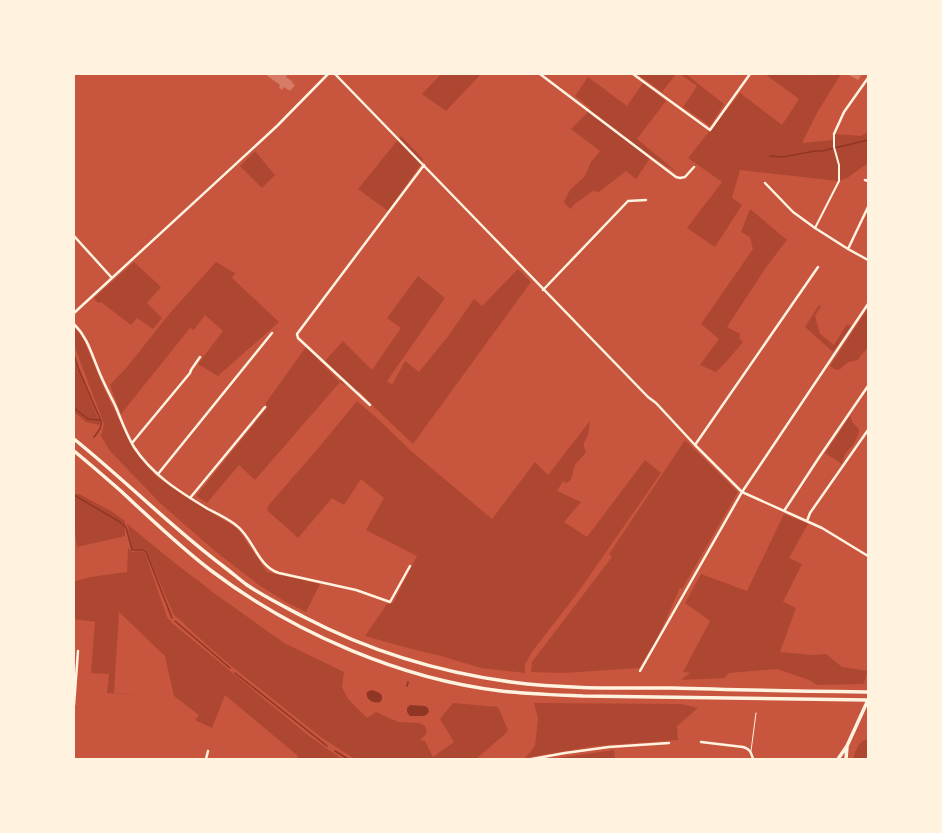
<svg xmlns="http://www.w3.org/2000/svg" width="942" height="833" font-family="'PT Sans',sans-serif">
  <rect width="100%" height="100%" fill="#c8553d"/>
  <!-- green -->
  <path fill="#ae4732" d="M 441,74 L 481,74 L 446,111 L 422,94 Z
    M 637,74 L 676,74 L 662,92 Z
    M 680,74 L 686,74 L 724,104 L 710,126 L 683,107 L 697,86 Z
    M 765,74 L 810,74 L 814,76 L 816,74 L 841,74 L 818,111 L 802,143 L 833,140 L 833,144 L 834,134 L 861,136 L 868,132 L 868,163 L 847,178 L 839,181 L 740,170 L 732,198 L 742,205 L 715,247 L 687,228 L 722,182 L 688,158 L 740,93 L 782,125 L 799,99 Z
    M 588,77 L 627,106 L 643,83 L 666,101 L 637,139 L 677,172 L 651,157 L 636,179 L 626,171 L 599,192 L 593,191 L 576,203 L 570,209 L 564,202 L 570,190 L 575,185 L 580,181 L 585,176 L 591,162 L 600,151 L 571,129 L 587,113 L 590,108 L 575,96 Z
    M 401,136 L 423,159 L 421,164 L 388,211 L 358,189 Z
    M 255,151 L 275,175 L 262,188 L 240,166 Z
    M 750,209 L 787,240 L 767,266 L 727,327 L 740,334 L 739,338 L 743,342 L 726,362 L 716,372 L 700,365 L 719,339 L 701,324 L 753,249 L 750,237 L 741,232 Z
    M 134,262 L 161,287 L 147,303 L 162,318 L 153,329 L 137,318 L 131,325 L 101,302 L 98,303 L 94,298 Z
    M 216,262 L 235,273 L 232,278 L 279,322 L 218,376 L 198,364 L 223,331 L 205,315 L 194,330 L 190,328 L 121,414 L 110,385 L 127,367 L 170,313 Z
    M 518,269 L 531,282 L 413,444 L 371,404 L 361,393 L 340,382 L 255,480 L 239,465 L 207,503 L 196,496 L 268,407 L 265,404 L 306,347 L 340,382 L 342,380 L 324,362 L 343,341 L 372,370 L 401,328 L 387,318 L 418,276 L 445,298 L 387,381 L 392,385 L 405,361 L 419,372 L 449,335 L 474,299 L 482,306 Z
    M 819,305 L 821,306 L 815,316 L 820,334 L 834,345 L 847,324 L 851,326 L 833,352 L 805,327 Z
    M 868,308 L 867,349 L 861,355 L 858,360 C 854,361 851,361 847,363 C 840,368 840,374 830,366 Z
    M 74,327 L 82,336 L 105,391 L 134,450 L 157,477 L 187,498 L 237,528 L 267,572 L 320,584 L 306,612 L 284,601 L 259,585 L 215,551 L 161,504 L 110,451 L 101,436 L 104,424 L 74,345 Z
    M 74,360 L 100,423 L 99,425 L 86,422 L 74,412 Z
    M 357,401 L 379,420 L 411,451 L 492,519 L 535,462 L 548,475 L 590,421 C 589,426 589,431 588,435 C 584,444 582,442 586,452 C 583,456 578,461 575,465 C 572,472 574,480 566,483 L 563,481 L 557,491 L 581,502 L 564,522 L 587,537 L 645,460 L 661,473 L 579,591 L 532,652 L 525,664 L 525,673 L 481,668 L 441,656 L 408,648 L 365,636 L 387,604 L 393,603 L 417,556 L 366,530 L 384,498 L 361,479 L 344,505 L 332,498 L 298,538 L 267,510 L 268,506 L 321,445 Z
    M 850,416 L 853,423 L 859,429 L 859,432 L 854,444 L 845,454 L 842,464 L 825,453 Z
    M 685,440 L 738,492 L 682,589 L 680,588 L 658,637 L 639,668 L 563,673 L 531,672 L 532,662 L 612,557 L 609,554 Z
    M 74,494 L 79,494 L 111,511 L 125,521 L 125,536 L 77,547 L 74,525 Z
    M 784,514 L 808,524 L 789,558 L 802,564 L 783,602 L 796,608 L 780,652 L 813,655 L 826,654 L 842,667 L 867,671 L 864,684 L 817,685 L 809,680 L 777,669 L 729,673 L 724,678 L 681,680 L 690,673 L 683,672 L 710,621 L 685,603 L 701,574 L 747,591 Z
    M 126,523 L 171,560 L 218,596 L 284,643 L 344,672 L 342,687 L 348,699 L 367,718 L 376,712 L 398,722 L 419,723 L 425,726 L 427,733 L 420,740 L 425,741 L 433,757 L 454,742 L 440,719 L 453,703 L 498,707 L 508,730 L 505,734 L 476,759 L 355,759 L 322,738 L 235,669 L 208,646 L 179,619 L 174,615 L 146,551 L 143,549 L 133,550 L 132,549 L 128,527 Z
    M 128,548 L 132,552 L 142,551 L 145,553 L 167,617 L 172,623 L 309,736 L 342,759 L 297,759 L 298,756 L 225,695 L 212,728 L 195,720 L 199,715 L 174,696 L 165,656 L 119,612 L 114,693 L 140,695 L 107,693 L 109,674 L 91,673 L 95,622 L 74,619 L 74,581 L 76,581 L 90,577 L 127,572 Z
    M 534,703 L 681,704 L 698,708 L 677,726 L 678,740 L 595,746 L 525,758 L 535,746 L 538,718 Z
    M 868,739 L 868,759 L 853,759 C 856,750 858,741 868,739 Z
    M 614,750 L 615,759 L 551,759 Z"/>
  <!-- water -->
  <path fill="#8f3625" d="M 372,690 C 377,692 383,693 382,699 L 380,702 C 373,704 365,699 367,692 Z
    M 410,705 L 425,706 L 428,708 L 429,712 L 426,715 L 424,716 L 410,716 L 407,712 L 407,708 Z"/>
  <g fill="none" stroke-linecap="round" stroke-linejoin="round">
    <!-- stream -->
    <path stroke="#8f3625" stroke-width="1.5" d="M 770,156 L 783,157 L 815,151 L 822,151 L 868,140
      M 74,355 L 79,370 L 101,421 C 102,428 98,432 94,437
      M 74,408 L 88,419 L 100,420
      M 74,495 L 120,522 L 126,527 L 132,550 L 143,550 L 146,552 L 172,618
      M 175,621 L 230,668
      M 235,673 L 327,746
      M 407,686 L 408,682
      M 335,751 L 348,759"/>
  </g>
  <!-- building -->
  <path fill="#d67c66" d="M 265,74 L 288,74 L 286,77 L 293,82 L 292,83 L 295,85 L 290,91 L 284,87 L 282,90 L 279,87 L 280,85 Z
    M 850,74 L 862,74 L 858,80 L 849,75 Z"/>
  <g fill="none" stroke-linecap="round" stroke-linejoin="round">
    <!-- service -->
    <path stroke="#fff3e0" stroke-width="1" d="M 751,751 L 756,713"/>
    <!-- pedestrian -->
    <path stroke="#fff3e0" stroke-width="2" d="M 815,228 L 839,181 L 839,165 L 834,147 L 834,134"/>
    <!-- minor -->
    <path stroke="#fff3e0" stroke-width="2.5" d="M 335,74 C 440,181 543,290 648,397 L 656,403 L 695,445 L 742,492 L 822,528 L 868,556
      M 540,74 L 676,177 L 680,178 L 685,177 L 694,167
      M 633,74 L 710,130 L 750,74
      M 834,134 L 844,112 L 868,78
      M 865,180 L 868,181
      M 765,183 L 793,212 L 815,228 L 848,249 L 868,260
      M 74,236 L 112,278
      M 848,249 L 868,207
      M 543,290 L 628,201 L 646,200
      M 74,313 L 277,126 L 328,74
      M 74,324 C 87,337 91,352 98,369 C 103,382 109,393 115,405 C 121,419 126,434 134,447 C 152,475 180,492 208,509 C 218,514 229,519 237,526 C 253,538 258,567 279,573 L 356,590 L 390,602 L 410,566
      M 370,405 L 298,338 L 297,334 L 424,165
      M 132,443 L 190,373 L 191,370 L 200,357
      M 695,445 L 818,267
      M 158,474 L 272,333
      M 190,498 L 265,407
      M 784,511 L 818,459 L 868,386
      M 807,521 L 810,513 L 868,430
      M 640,671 L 742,492 L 868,304
      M 74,705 L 78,651
      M 701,742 L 743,747 C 750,749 751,752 753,759
      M 206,759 L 208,751
      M 532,759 L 565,753 L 609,747 L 669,743"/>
    <!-- primary -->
    <path stroke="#fff3e0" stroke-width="3.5" d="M 74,439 C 125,480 171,527 223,566 C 231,572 239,579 247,585 C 265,597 285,607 304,617 C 369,651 438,672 511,682 C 564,689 618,688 672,688 C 737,690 803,691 868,692
      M 74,451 C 90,464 106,478 122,492 C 152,520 181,548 213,572 C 294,633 401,679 501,691 C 529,694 556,695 583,696 L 868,700
      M 838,759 L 847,746 L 868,700
      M 846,759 L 847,746"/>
  </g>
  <!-- border -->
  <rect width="942" height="833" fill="none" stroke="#fff3e0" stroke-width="150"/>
</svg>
